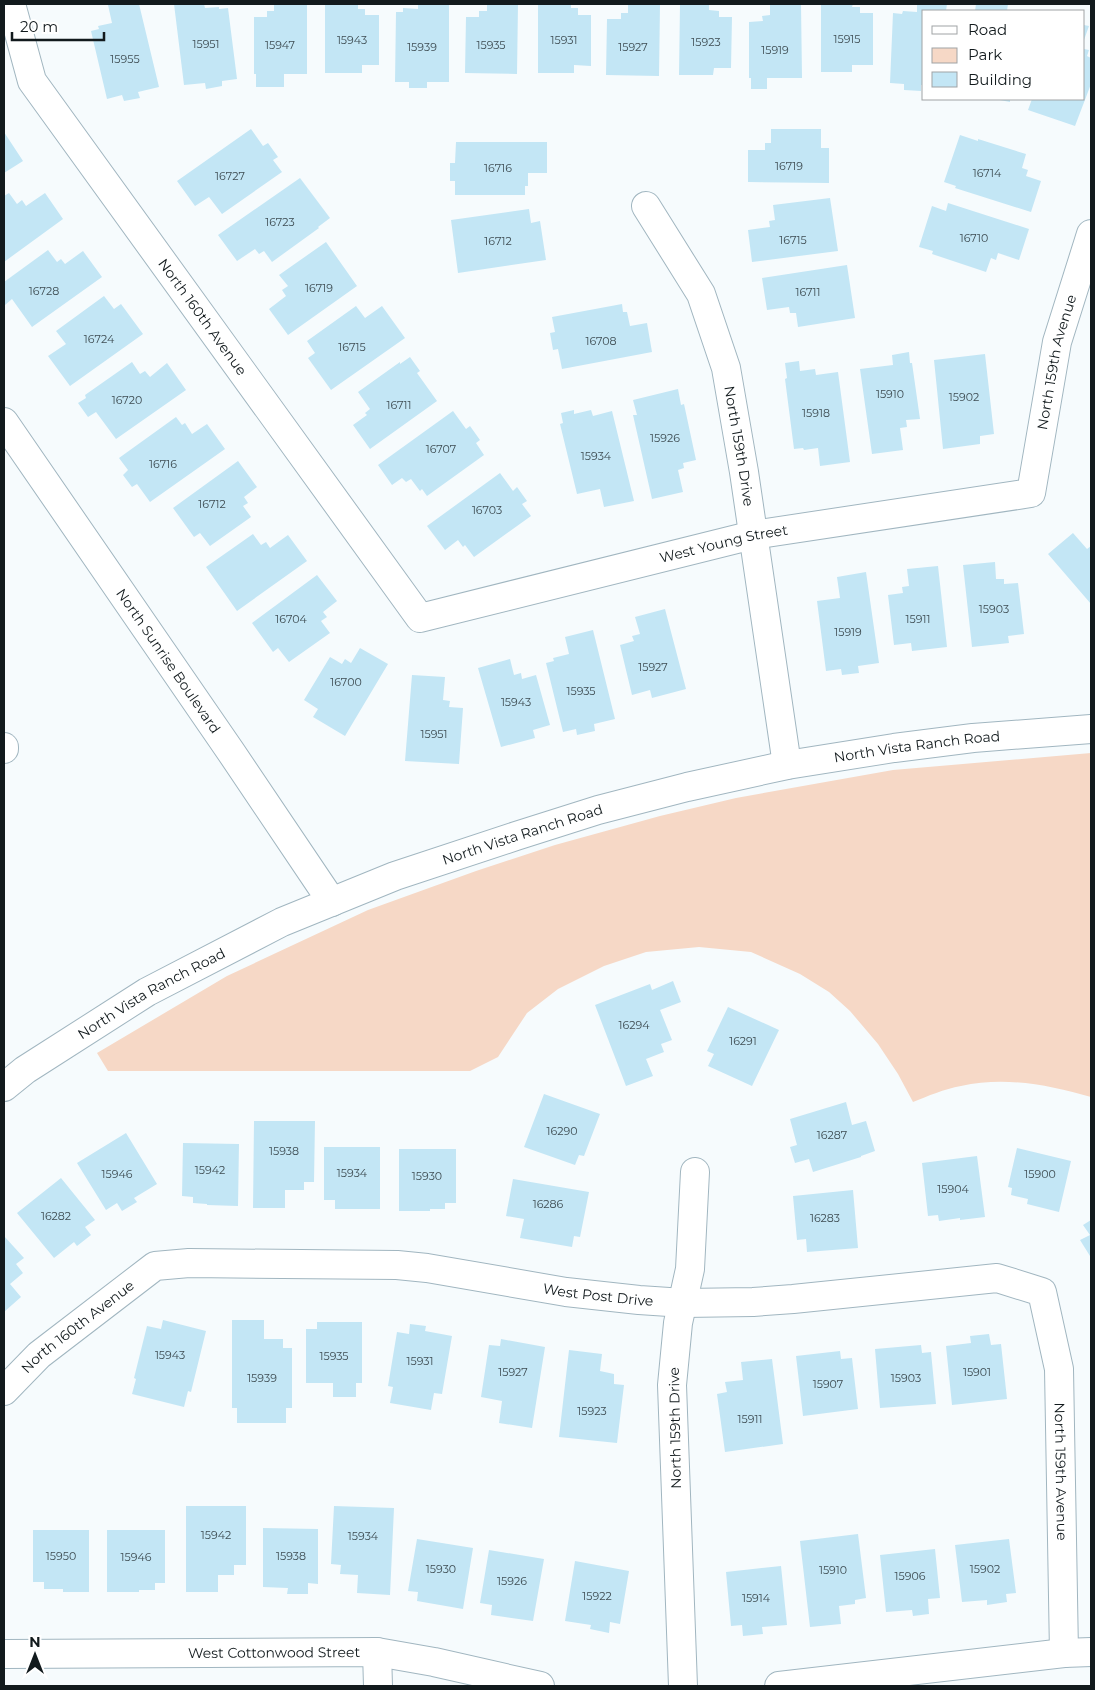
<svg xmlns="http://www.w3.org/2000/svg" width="1095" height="1690" font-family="Montserrat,sans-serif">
  <rect width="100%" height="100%" fill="#f6fbfd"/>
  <!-- green -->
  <path fill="#f6d8c6" d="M 1091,753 L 1091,1097 C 1049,1085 1005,1076 961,1086 C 944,1089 928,1096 913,1102 L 898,1074 L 878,1044 L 850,1011 L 829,992 L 800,974 L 751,952 L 699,947 L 646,952 L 604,966 L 558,989 L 527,1013 L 498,1057 L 470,1071 L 108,1071 L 97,1053 L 227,976 L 368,910 L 476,871 L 555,845 L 660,816 L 736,798 L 893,770 Z"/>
  <!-- building -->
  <path fill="#c3e6f5" d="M 113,4 L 139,4 L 159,87 L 138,92 L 140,98 L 124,101 L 122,95 L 107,99 L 91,31 L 99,29 L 98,26 L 112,23 L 108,5 Z
    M 174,4 L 204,4 L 205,8 L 219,7 L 219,9 L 228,8 L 237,79 L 222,81 L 222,86 L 206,89 L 205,83 L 184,85 Z
    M 274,4 L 307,4 L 307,74 L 284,74 L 284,87 L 256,87 L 256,74 L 254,74 L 254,17 L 267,17 L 267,11 L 274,11 Z
    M 325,4 L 358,4 L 358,9 L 365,9 L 365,15 L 379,15 L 379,65 L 362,65 L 362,73 L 325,73 Z
    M 418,4 L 449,4 L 449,82 L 427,82 L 427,88 L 409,88 L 409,82 L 395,82 L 396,12 L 403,12 L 403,8 L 418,9 Z
    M 487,4 L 518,4 L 517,74 L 465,73 L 466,17 L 479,17 L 479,11 L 487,11 Z
    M 538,4 L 571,4 L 571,8 L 578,8 L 578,15 L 591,15 L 591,66 L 574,65 L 574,73 L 538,73 Z
    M 628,4 L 660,4 L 659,76 L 606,75 L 607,19 L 621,19 L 621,13 L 628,13 Z
    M 680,4 L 709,4 L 709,10 L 719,11 L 719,17 L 732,17 L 731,68 L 714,68 L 713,75 L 679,75 Z
    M 770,4 L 801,4 L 802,78 L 767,78 L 767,89 L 751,89 L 751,78 L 749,78 L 749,22 L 763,21 L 762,16 L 770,15 Z
    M 821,4 L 853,4 L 852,7 L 860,7 L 860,13 L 873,13 L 873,65 L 852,65 L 852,72 L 821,72 Z
    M 917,4 L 947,4 L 946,11 L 924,11 L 924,85 L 921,85 L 921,91 L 904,90 L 904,84 L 890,83 L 893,13 L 902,14 L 903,11 L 917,12 Z
    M 976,4 L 1008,4 L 1007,11 L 975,11 Z
    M 1084,25 L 1089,26 L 1084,40 Z
    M 1084,49 L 1089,50 L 1087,56 L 1091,58 L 1091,84 L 1075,126 L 1028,110 L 1032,99 L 1084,99 Z
    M 995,99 L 1010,99 L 1010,102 Z
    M 251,129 L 263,146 L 268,143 L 278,157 L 273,160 L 282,172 L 222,214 L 209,197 L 195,206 L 177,181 Z
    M 771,129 L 821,129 L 821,148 L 829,148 L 829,183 L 748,182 L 748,150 L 765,150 L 765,143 L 771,143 Z
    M 4,132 L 23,161 L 4,173 Z
    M 960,135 L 978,141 L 978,139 L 1026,154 L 1022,168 L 1028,170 L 1026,176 L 1041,181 L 1031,212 L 955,188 L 956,186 L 944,182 Z
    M 456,142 L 547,142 L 547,173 L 528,173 L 528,186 L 525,186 L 525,195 L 455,195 L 455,181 L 450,181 L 450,163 L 455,163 Z
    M 300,178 L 330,218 L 318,227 L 319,228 L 272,262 L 264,251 L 259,254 L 255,249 L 237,261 L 218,235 Z
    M 9,193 L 17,204 L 22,200 L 26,206 L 45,193 L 63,219 L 4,262 L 4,196 Z
    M 830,198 L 838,251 L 752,262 L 748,230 L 770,227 L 769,221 L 775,220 L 773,205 Z
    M 948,203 L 1029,229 L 1019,260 L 998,253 L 996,260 L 991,258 L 986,272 L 932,254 L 933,251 L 919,247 L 932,206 L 946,211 Z
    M 529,209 L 531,223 L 540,221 L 546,260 L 458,273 L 451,220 Z
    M 326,242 L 357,286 L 288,335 L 269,309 L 286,296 L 282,290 L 288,286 L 279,275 Z
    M 48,250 L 57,262 L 61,259 L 65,264 L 83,251 L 102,277 L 32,327 L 12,299 L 5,305 L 4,304 L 4,282 Z
    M 847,265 L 855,318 L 798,327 L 796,313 L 790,313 L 789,307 L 767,310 L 762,278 Z
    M 104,296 L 114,309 L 121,304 L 143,334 L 70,386 L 48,356 L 66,344 L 56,331 Z
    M 622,304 L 623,312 L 627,312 L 630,326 L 647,323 L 652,352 L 562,369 L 558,349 L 553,350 L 550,333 L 555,332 L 552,317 Z
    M 356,306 L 365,318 L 382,306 L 405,338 L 331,390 L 308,358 L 315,353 L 307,341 Z
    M 909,352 L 910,363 L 912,363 L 920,419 L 906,420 L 907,427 L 900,428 L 903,450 L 872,454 L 860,369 L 893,365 L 892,355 Z
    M 985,354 L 994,434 L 980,436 L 980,444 L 943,449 L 934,360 Z
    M 410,357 L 420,371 L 417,373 L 437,401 L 370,449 L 353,425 L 367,415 L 365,413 L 370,409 L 358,392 L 400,362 L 400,364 Z
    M 799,361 L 800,371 L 815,369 L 816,375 L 838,372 L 850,462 L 820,466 L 818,448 L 804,450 L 803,448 L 794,449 L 785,379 L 787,378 L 785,363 Z
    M 132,362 L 140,374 L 145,371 L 150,377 L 167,363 L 186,390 L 116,439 L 96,412 L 88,417 L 78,403 L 86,398 L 85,395 Z
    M 678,389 L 681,405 L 684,404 L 696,460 L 683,463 L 684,468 L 678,470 L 683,492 L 652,499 L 633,415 L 637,415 L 633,400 Z
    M 574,410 L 574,414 L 591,410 L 593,416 L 612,411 L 634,501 L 604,507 L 600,489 L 577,494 L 560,424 L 563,423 L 561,413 Z
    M 453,411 L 466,429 L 470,426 L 480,440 L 476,443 L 484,455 L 427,496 L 422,489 L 420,491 L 411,479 L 406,482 L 402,478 L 392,485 L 378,465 Z
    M 176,417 L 182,425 L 185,423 L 192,434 L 207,424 L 225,449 L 150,502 L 137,484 L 132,487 L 123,475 L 128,470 L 119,458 Z
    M 238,461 L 257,487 L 244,497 L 248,503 L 243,506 L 251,517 L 210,546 L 200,533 L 194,537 L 173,508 Z
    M 500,473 L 513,491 L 517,487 L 527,501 L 522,504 L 531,516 L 474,557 L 465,545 L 463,547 L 458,540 L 445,550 L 427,526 Z
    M 1073,533 L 1087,549 L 1091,546 L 1091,604 L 1048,554 Z
    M 253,534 L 261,545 L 266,542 L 270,548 L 288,535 L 307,561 L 237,611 L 206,567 Z
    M 995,562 L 996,579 L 1004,579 L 1004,584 L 1018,583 L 1024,634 L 1008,636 L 1009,643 L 972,647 L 963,565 Z
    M 938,566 L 947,647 L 912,651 L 911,643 L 894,645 L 888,595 L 903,593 L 902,587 L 909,586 L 907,569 Z
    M 866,572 L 879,663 L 858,666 L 859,673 L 842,675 L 841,669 L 826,671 L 817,601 L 840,598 L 837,577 Z
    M 317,575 L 337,601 L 323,612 L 327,617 L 321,621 L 330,633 L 289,662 L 278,648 L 273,652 L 252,623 Z
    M 665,609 L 686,689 L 652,698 L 650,690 L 632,695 L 620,645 L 634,641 L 632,636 L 640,634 L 635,617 Z
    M 593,630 L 615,719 L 594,724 L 595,731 L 577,735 L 576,729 L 563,732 L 546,663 L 554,661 L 553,658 L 569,654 L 565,637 Z
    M 360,648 L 388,664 L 345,736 L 313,717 L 318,709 L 304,700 L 330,657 L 342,664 L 345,659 L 351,663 Z
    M 510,659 L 514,675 L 521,673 L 522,679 L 536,675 L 550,725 L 533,730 L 535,738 L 501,747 L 478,668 Z
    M 412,675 L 445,677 L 443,700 L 450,701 L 449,707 L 463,708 L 459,764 L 405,761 Z
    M 673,981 L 681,1002 L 660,1010 L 672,1040 L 661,1044 L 664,1052 L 646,1059 L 653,1076 L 626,1086 L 595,1005 L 650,984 L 652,990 Z
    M 728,1007 L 779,1030 L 752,1086 L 708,1066 L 714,1054 L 707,1051 Z
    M 544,1094 L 600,1114 L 584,1156 L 579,1155 L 575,1165 L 524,1147 Z
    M 846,1102 L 852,1125 L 866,1121 L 875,1151 L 861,1156 L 861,1157 L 813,1172 L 809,1159 L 795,1163 L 790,1147 L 797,1145 L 790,1119 Z
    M 254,1121 L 315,1121 L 314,1182 L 304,1182 L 304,1190 L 285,1190 L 285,1208 L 253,1208 Z
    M 126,1133 L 157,1184 L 134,1198 L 137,1202 L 122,1211 L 117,1203 L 106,1210 L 77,1163 Z
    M 183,1143 L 239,1144 L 238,1206 L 207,1205 L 207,1204 L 193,1203 L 193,1197 L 182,1196 Z
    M 324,1147 L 380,1147 L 380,1209 L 335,1209 L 335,1200 L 324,1200 Z
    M 1017,1148 L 1071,1161 L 1059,1212 L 1027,1204 L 1028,1199 L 1011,1195 L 1012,1188 L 1008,1187 Z
    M 399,1149 L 456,1149 L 456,1203 L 445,1203 L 445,1209 L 430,1209 L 430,1211 L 399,1211 Z
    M 977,1156 L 985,1217 L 960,1220 L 960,1218 L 939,1221 L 938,1215 L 928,1216 L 922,1163 Z
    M 61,1178 L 95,1220 L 85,1227 L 91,1235 L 77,1246 L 74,1242 L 54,1258 L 17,1213 Z
    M 513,1179 L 589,1192 L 580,1237 L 574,1236 L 572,1247 L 520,1238 L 524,1219 L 506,1216 Z
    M 853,1190 L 858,1248 L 807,1252 L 806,1239 L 797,1240 L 793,1196 Z
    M 1091,1220 L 1091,1255 L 1090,1256 L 1080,1240 L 1090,1235 L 1083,1225 Z
    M 4,1236 L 24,1258 L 16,1264 L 23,1273 L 10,1284 L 21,1297 L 4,1312 Z
    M 163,1320 L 206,1331 L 191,1392 L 188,1391 L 184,1407 L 132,1394 L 136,1379 L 134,1378 L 147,1326 L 161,1329 Z
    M 232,1320 L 264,1320 L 264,1339 L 283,1339 L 283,1348 L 292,1348 L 292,1408 L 286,1408 L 286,1423 L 237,1423 L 237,1408 L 232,1408 Z
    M 317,1322 L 362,1322 L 362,1383 L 356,1383 L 356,1397 L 333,1397 L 333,1383 L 306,1383 L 306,1329 L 317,1329 Z
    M 410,1324 L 426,1326 L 425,1331 L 452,1336 L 442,1394 L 434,1393 L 431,1410 L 390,1403 L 393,1387 L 388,1386 L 397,1332 L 409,1334 Z
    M 989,1334 L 991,1345 L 1001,1344 L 1007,1399 L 952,1405 L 946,1346 L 971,1343 L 970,1336 Z
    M 501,1339 L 545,1347 L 532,1428 L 499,1423 L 502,1401 L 481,1397 L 489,1345 L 500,1346 Z
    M 921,1345 L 922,1353 L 931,1352 L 936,1404 L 880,1408 L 875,1349 Z
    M 569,1350 L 602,1354 L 600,1371 L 614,1374 L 614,1384 L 624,1385 L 617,1443 L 559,1437 Z
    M 840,1351 L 841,1359 L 852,1358 L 858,1409 L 803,1416 L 796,1356 Z
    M 772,1359 L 783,1444 L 725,1452 L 717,1394 L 727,1392 L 725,1382 L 743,1380 L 741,1362 Z
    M 186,1506 L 246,1506 L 246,1565 L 234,1565 L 234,1575 L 218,1575 L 218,1592 L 186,1592 Z
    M 334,1506 L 394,1508 L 390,1595 L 357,1593 L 358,1575 L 340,1574 L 341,1565 L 331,1564 Z
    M 263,1528 L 318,1529 L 318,1584 L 308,1583 L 308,1594 L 287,1594 L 288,1588 L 263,1587 Z
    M 33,1530 L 89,1530 L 89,1592 L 63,1592 L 63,1589 L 44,1589 L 44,1582 L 33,1582 Z
    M 107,1530 L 165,1530 L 165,1583 L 155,1583 L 155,1590 L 139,1590 L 139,1592 L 107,1592 Z
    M 858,1534 L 866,1598 L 855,1600 L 855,1604 L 839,1606 L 841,1624 L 810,1627 L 800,1541 Z
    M 417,1539 L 473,1548 L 463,1609 L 417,1601 L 418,1592 L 408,1591 Z
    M 1009,1539 L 1016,1593 L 1006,1594 L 1007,1602 L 987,1605 L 987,1600 L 962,1602 L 955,1545 Z
    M 935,1549 L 940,1598 L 928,1599 L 929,1614 L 913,1616 L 912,1610 L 886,1612 L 880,1555 Z
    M 489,1550 L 544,1559 L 533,1621 L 491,1615 L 492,1605 L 480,1603 Z
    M 575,1561 L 629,1571 L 620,1624 L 610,1622 L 609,1633 L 590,1629 L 591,1625 L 565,1621 Z
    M 781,1566 L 787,1625 L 762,1627 L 763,1634 L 743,1636 L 742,1625 L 731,1626 L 726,1572 Z"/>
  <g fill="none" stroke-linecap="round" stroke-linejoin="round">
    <defs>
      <g id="minor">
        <path id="s1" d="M 11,4 L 32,81 L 420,618 L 753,535 L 1031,493 L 1057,342 L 1091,234"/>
        <path id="s2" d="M 646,206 L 701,294 L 726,368 L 744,472 L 787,765"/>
        <path id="s3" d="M 4,422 L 231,752 L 332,902"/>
        <path d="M 4,747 L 4,749"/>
        <path id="s4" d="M 4,1087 L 25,1070 L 147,992 L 282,922 L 395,876 L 516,836 L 598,810 L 687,787 L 787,765 L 894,748 L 973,738 L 1091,729"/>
        <path id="s5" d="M 4,1391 L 39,1355 L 155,1266 L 189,1263 L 397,1265 L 427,1268 L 566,1292 L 639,1300 L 684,1303 L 753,1302 L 793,1299 L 997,1278 L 1042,1292 L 1059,1369 L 1064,1653"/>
        <path d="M 377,1652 L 378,1686"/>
        <path id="s6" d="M 4,1654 L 377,1652 L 434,1662 L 540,1686"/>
        <path d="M 683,1686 L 672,1385 L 678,1323 L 690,1269 L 695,1172"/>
        <path d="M 779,1686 L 1064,1653 L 1091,1652"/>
      </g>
    </defs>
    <!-- minor casing -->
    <use href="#minor" stroke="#a1b6c0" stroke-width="30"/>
    <!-- minor -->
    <use href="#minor" stroke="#fff" stroke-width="28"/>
  </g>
  <g text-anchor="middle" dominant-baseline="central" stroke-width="4" stroke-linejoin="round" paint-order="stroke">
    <!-- number labels -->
    <g font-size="11" fill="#3e4d53">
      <text x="847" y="39">15915</text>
      <text x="352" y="40">15943</text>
      <text x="564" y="40">15931</text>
      <text x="706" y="42">15923</text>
      <text x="206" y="44">15951</text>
      <text x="280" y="45">15947</text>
      <text x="491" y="45">15935</text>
      <text x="422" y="47">15939</text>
      <text x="633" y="47">15927</text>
      <text x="775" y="50">15919</text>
      <text x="125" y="59">15955</text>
      <text x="789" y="166">16719</text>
      <text x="498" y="168">16716</text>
      <text x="987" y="173">16714</text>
      <text x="230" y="176">16727</text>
      <text x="280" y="222">16723</text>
      <text x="974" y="238">16710</text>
      <text x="793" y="240">16715</text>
      <text x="498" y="241">16712</text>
      <text x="319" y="288">16719</text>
      <text x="44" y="291">16728</text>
      <text x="808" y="292">16711</text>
      <text x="99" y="339">16724</text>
      <text x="601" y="341">16708</text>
      <text x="352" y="347">16715</text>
      <text x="890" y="394">15910</text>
      <text x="964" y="397">15902</text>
      <text x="127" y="400">16720</text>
      <text x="399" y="405">16711</text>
      <text x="816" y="413">15918</text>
      <text x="665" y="438">15926</text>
      <text x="441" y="449">16707</text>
      <text x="596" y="456">15934</text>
      <text x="163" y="464">16716</text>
      <text x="212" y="504">16712</text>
      <text x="487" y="510">16703</text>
      <text x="994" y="609">15903</text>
      <text x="291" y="619">16704</text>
      <text x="918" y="619">15911</text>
      <text x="848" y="632">15919</text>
      <text x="653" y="667">15927</text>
      <text x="346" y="682">16700</text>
      <text x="581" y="691">15935</text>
      <text x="516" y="702">15943</text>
      <text x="434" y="734">15951</text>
      <text x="634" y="1025">16294</text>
      <text x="743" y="1041">16291</text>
      <text x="562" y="1131">16290</text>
      <text x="832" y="1135">16287</text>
      <text x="284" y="1151">15938</text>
      <text x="210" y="1170">15942</text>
      <text x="352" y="1173">15934</text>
      <text x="117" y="1174">15946</text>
      <text x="1040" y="1174">15900</text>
      <text x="427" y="1176">15930</text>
      <text x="953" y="1189">15904</text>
      <text x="548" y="1204">16286</text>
      <text x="56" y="1216">16282</text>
      <text x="825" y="1218">16283</text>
      <text x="170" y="1355">15943</text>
      <text x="334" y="1356">15935</text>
      <text x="420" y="1361">15931</text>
      <text x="513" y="1372">15927</text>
      <text x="977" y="1372">15901</text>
      <text x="262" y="1378">15939</text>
      <text x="906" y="1378">15903</text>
      <text x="828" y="1384">15907</text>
      <text x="592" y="1411">15923</text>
      <text x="750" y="1419">15911</text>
      <text x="216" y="1535">15942</text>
      <text x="363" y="1536">15934</text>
      <text x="61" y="1556">15950</text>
      <text x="291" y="1556">15938</text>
      <text x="136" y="1557">15946</text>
      <text x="441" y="1569">15930</text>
      <text x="985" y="1569">15902</text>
      <text x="833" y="1570">15910</text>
      <text x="910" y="1576">15906</text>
      <text x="512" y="1581">15926</text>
      <text x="597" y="1596">15922</text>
      <text x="756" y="1598">15914</text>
    </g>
    <!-- street labels -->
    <g font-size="14" fill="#121a1d" stroke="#fff">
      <text stroke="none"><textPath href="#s1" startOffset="371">North 160th Avenue</textPath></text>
      <text stroke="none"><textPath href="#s1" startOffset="1500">North 159th Avenue</textPath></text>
      <text stroke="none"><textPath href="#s2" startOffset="261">North 159th Drive</textPath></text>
      <text stroke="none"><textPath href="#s1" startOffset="1055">West Young Street</textPath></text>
      <text stroke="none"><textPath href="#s3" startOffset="290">North Sunrise Boulevard</textPath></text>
      <text stroke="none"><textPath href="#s4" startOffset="985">North Vista Ranch Road</textPath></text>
      <text stroke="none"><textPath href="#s4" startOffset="580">North Vista Ranch Road</textPath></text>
      <text stroke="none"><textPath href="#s4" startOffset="175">North Vista Ranch Road</textPath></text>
      <text stroke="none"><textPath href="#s5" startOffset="642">West Post Drive</textPath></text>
      <text stroke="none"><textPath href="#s5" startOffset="98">North 160th Avenue</textPath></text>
      <text transform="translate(675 1428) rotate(-91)">North 159th Drive</text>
      <text stroke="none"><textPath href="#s5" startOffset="1271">North 159th Avenue</textPath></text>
      <text stroke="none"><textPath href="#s6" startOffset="270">West Cottonwood Street</textPath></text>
    </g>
  </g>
  <!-- border -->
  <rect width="1095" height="1690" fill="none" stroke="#121a1d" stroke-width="10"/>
  <!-- legend -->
  <rect x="922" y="10" width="162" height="90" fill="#ffffff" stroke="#a0a3a5"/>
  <rect x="932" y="26" width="25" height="8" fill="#ffffff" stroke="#a0a3a5"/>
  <text x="968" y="35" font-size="15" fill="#121a1d">Road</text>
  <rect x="932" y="48" width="25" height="15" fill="#f6d8c6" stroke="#a0a3a5"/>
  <text x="968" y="60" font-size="15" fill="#121a1d">Park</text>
  <rect x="932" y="72" width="25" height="15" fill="#c3e6f5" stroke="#a0a3a5"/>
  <text x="968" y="85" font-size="15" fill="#121a1d">Building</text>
  <!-- north arrow -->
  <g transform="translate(35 1655)" stroke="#ffffff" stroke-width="4" paint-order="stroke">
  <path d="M0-4L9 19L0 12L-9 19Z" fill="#121a1d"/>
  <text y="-8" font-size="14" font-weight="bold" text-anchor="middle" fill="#121a1d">N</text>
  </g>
  <!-- scale -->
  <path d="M12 32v8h92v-8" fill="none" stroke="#121a1d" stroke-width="2.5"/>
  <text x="20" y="32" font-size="15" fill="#121a1d" stroke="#ffffff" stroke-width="4" paint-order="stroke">20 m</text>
</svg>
